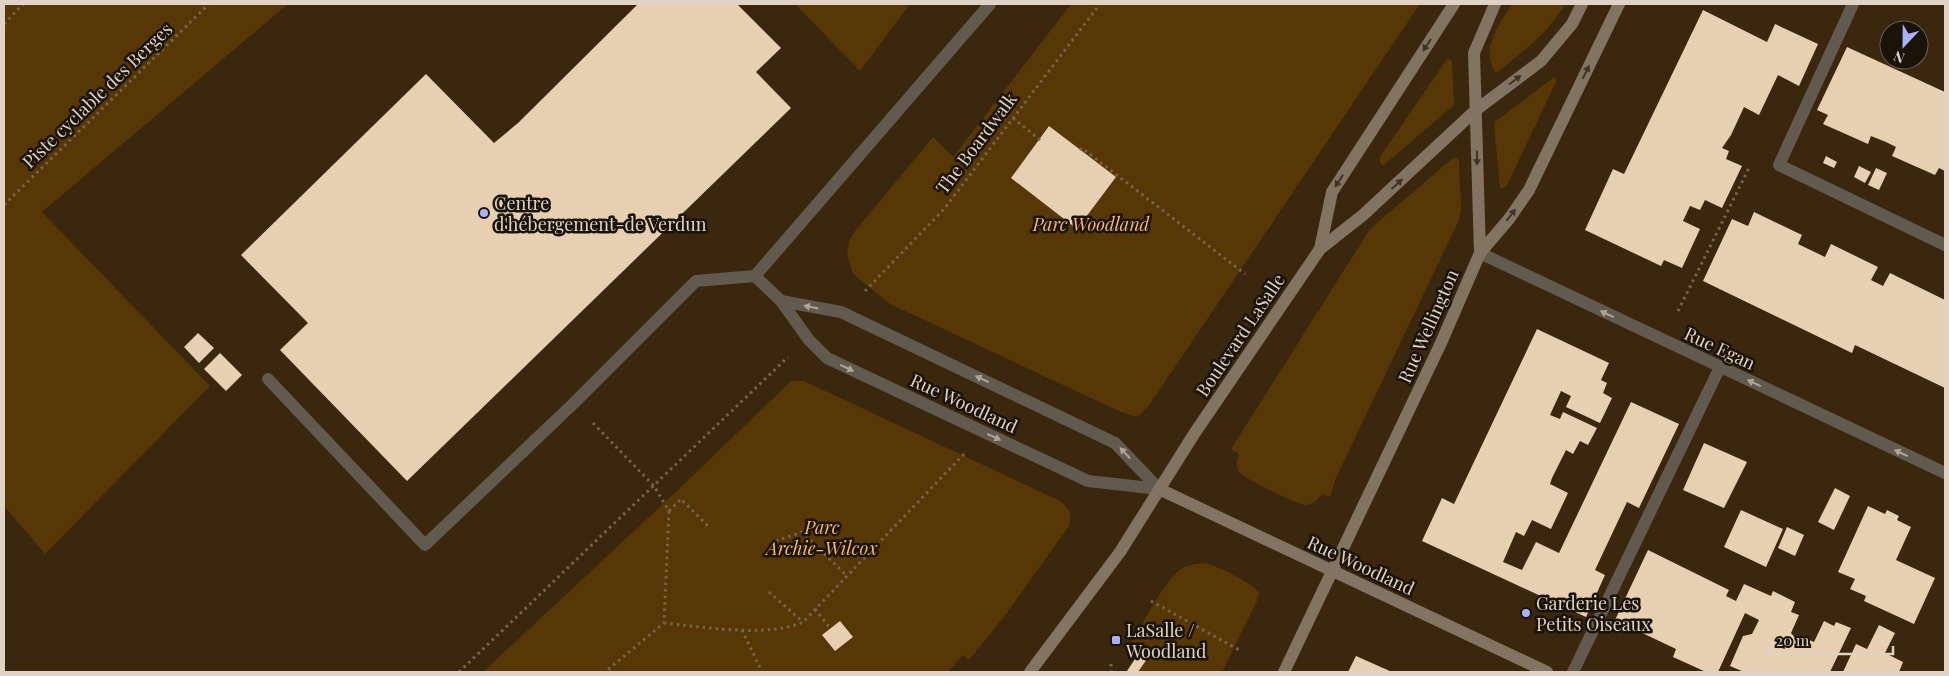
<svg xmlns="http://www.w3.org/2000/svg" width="1949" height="676" font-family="'Playfair Display',serif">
  <rect width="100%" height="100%" fill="#3a270e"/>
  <!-- green -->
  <path fill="#573705" d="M 4,4 L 288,4 L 42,212 L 210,386 L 45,554 L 4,506 Z
    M 795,4 L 910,4 L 860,71 Z
    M 1071,4 L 1420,4 L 1148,407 L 1137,417 L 1121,412 L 890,304 L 853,274 L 847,254 L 849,241 L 855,231 L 933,137 L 953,157 Z
    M 1512,4 L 1565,4 C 1548,34 1524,50 1498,72 L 1495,72 C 1480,49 1500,23 1512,4 Z
    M 1447,59 L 1451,60 L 1452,63 L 1454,105 L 1384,165 L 1381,165 L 1379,158 Z
    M 1554,77 L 1556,80 L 1556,82 L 1506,187 L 1500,188 L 1494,126 L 1495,122 Z
    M 1453,158 L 1457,158 L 1459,161 L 1461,208 L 1459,220 L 1336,478 L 1330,497 L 1322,494 C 1318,499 1313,505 1306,505 C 1298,505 1245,479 1240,473 C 1235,467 1237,460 1239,454 L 1231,449 L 1370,229 Z
    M 791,381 L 804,381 L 1060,501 C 1070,508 1072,514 1069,526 L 1004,617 L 969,660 L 963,655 L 949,671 L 951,672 L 483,672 L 679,489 Z
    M 1195,564 C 1199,564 1203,563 1207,564 C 1218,566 1252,583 1259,592 L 1258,599 L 1222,672 L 1138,672 L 1147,659 L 1130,645 C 1142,625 1161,587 1177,572 C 1183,567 1188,565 1195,564 Z"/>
  <!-- building -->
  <path fill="#e7cfb2" d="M 638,4 L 737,4 L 781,48 L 756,72 L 791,108 L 407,481 L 280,350 L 308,323 L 241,255 L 426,74 L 494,143 L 518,123 Z
    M 1703,10 L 1767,42 L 1775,24 L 1818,44 L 1799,86 L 1778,75 L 1759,115 L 1744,107 L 1731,135 L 1722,148 L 1729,151 L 1726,159 L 1742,166 L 1722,208 L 1705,200 L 1700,210 L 1690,206 L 1683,221 L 1700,229 L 1682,268 L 1664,260 L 1661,266 L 1585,230 L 1613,169 L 1624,174 Z
    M 1847,47 L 1945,92 L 1945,171 L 1939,168 L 1935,175 L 1892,156 L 1896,147 L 1886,142 L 1871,136 L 1868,144 L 1823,124 L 1828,115 L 1817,110 Z
    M 1049,126 L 1116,177 L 1077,229 L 1011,178 Z
    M 1826,156 L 1837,162 L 1834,168 L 1823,163 Z
    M 1859,166 L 1871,172 L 1865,183 L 1854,177 Z
    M 1876,168 L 1887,173 L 1879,190 L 1868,185 Z
    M 1754,212 L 1802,235 L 1798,244 L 1825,257 L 1831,244 L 1878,267 L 1871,280 L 1883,286 L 1890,273 L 1945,300 L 1945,388 L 1855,345 L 1852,353 L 1703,281 L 1732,219 L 1748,226 Z
    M 1537,329 L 1609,363 L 1601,380 L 1607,383 L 1603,393 L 1612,398 L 1600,423 L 1566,407 L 1571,396 L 1561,391 L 1550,415 L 1560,419 L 1563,412 L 1597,428 L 1588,445 L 1580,441 L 1573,454 L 1566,450 L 1552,478 L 1550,484 L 1568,493 L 1551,529 L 1532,520 L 1524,536 L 1516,532 L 1503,562 L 1522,570 L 1536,542 L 1559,553 L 1631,402 L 1679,424 L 1639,508 L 1627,502 L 1595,570 L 1605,575 L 1586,617 L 1422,541 L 1442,498 L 1454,504 Z
    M 198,333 L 214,348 L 199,363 L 184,347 Z
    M 220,353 L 242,375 L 226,391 L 204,369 Z
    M 1704,443 L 1747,462 L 1724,508 L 1683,490 Z
    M 1835,488 L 1850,496 L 1834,530 L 1818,522 Z
    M 1868,506 L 1885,514 L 1887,510 L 1899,516 L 1897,520 L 1911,527 L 1896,560 L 1935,578 L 1914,624 L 1864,601 L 1866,596 L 1850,589 L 1855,579 L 1838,572 Z
    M 1741,510 L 1783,529 L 1766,567 L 1724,547 Z
    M 1787,527 L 1804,535 L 1795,556 L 1778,548 Z
    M 1648,550 L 1729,590 L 1726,596 L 1736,601 L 1744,584 L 1771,596 L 1773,591 L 1795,602 L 1791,612 L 1799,615 L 1791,633 L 1796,639 L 1804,638 L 1814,642 L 1824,621 L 1834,626 L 1836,622 L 1851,628 L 1830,672 L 1744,672 L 1730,666 L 1743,636 L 1752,634 L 1759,620 L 1745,613 L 1718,672 L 1706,672 L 1673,657 L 1676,649 L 1615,620 Z
    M 840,621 L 853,637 L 835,651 L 822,635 Z
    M 1879,625 L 1895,633 L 1885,653 L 1903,662 L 1899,672 L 1843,672 L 1856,644 L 1867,649 Z
    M 1139,653 L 1147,659 L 1138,672 L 1129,672 L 1127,671 Z
    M 1356,656 L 1392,672 L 1348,672 Z"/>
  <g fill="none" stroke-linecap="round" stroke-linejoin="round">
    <!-- path -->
    <path stroke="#75644f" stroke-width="3" stroke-dasharray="2.5 4" stroke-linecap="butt" d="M 4,24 L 23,4
      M 1013,118 L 1040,140
      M 1080,150 L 1082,148 L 1245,274
      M 4,205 L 209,4
      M 865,291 L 944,209 L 1100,4
      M 1678,311 L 1750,166
      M 593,423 L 654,486 L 669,511 L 664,623 L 605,672
      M 669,511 L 681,499 L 709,527
      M 776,541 L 802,532 L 847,576
      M 769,592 L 803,622
      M 1151,601 L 1241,651
      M 815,609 L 830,628
      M 664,623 C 704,627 767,638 803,622 L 965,453
      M 742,630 L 762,672
      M 1111,664 L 1111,672
      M 459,672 L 788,357"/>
    <!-- lane -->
    <path stroke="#635a4f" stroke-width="12" d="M 1853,4 L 1779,165 L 1945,245
      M 268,379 L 425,545 L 574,403 L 696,281 L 755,276 L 990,4
      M 1573,672 L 1720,367"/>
    <!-- street -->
    <path stroke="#635a4f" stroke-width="12" d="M 1480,253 L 1945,473
      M 755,276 L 781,301 L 809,340 L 827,358 L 1088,481 L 1159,489
      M 781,301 L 841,312 L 1115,443 L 1159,489"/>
    <!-- secondary -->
    <path stroke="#827362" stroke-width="12" d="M 1320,249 L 1363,215 L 1476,110 L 1541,61 L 1572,24 L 1582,4
      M 1480,253 L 1474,53 L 1495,4
      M 1159,489 L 1547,672
      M 1030,672 L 1120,552 L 1194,434 L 1320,249 L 1332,192 L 1454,4
      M 1284,672 L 1441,343 L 1480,253 L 1509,219 L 1529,190 L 1619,4"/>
  </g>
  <!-- one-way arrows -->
  <defs><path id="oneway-solid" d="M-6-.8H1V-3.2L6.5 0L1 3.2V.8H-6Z" transform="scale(1.25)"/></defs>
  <g fill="#3f3428">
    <use href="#oneway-solid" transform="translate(1427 45) rotate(123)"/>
    <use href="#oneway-solid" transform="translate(1586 72) rotate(-64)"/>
    <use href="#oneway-solid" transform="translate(1515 80) rotate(-37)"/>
    <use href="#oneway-solid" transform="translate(1477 158) rotate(89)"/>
    <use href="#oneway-solid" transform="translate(1339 181) rotate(123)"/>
    <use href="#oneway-solid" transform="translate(1397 184) rotate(-43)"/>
    <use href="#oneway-solid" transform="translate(1511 215) rotate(-53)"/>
  </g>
  <g fill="#aea396">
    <use href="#oneway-solid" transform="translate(811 307) rotate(-169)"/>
    <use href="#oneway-solid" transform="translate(1607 314) rotate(-155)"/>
    <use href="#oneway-solid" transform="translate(847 368) rotate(25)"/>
    <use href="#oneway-solid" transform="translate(982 379) rotate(-155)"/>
    <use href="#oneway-solid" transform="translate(1754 383) rotate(-155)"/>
    <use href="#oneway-solid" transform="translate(994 437) rotate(25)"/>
    <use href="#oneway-solid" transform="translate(1125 453) rotate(-133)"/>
    <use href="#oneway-solid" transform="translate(1901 453) rotate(-155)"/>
  </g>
  <!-- markers -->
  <g fill="#acaffb" stroke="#1b1208" stroke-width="2">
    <circle cx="484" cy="213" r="5"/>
    <circle cx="1526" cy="613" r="5"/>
    <rect x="1111" y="635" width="10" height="10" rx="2.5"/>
  </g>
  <g text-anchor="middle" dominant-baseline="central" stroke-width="5" stroke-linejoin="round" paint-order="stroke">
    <!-- street labels -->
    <g font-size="18" fill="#e0d3c5" stroke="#1b1208">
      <text transform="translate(97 95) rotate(-44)">Piste cyclable des Berges</text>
      <text transform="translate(976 143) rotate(-53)">The Boardwalk</text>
      <text transform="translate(1428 326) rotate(-66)">Rue Wellington</text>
      <text transform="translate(1240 335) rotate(-56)">Boulevard LaSalle</text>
      <text transform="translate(1720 348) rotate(25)">Rue Egan</text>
      <text transform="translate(964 403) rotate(25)">Rue Woodland</text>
      <text transform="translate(1361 565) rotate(25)">Rue Woodland</text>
    </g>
    <!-- poi labels -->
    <g font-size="18" fill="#e0d3c5" stroke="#1b1208" text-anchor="start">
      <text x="494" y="203">Centre<tspan x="494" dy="21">d'hébergement-de Verdun</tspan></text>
      <text x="1536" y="603">Garderie Les<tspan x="1536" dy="21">Petits Oiseaux</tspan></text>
      <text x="1126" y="630">LaSalle /<tspan x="1126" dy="21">Woodland</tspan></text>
    </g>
    <!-- park labels -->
    <g font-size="18" font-style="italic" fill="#f5b96c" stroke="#1b1208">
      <text x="1091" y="224">Parc Woodland</text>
      <text x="822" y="527">Parc<tspan x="822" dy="21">Archie-Wilcox</tspan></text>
    </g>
  </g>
  <!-- border -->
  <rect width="1949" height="676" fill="none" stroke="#e0d3c5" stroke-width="10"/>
  <!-- north arrow -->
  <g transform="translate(1904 45) rotate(202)"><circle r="24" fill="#1b1208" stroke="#6a5f54"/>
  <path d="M0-4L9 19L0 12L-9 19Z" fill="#acaffb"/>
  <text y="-8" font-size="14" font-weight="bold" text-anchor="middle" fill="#e0d3c5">N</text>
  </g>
  <!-- scale -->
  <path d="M1769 646v8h124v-8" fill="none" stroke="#e0d3c5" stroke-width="2.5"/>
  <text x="1776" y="646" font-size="15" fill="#e0d3c5" stroke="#1b1208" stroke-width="4" paint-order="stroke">20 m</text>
</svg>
